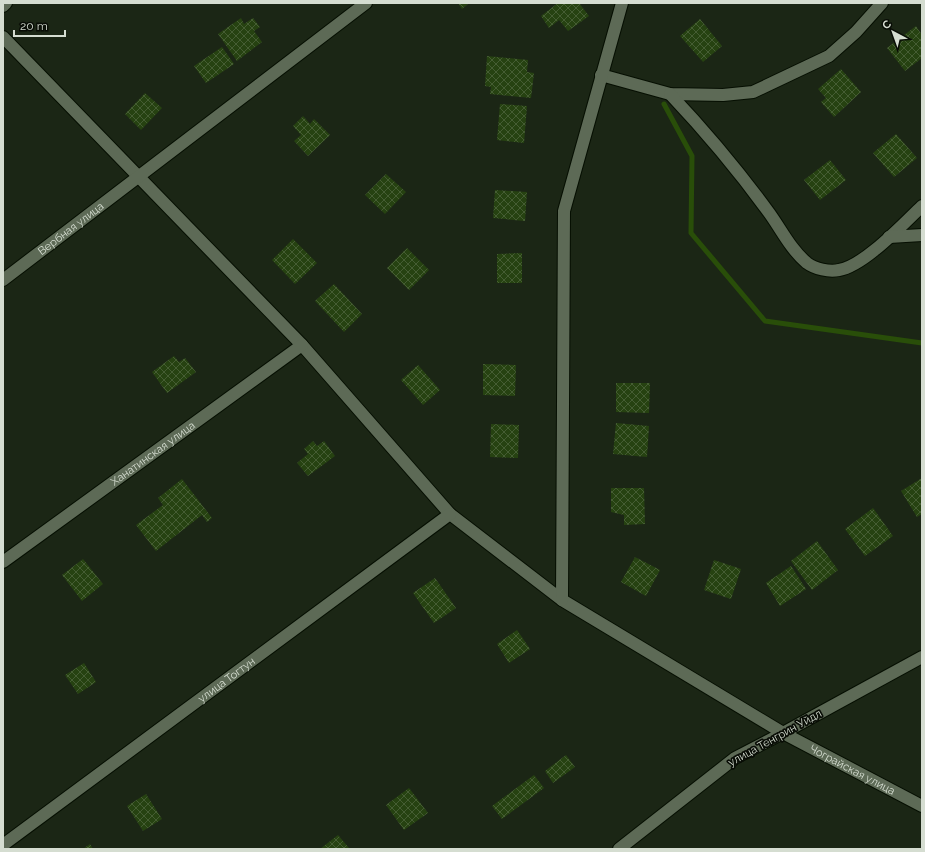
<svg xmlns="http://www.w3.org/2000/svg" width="925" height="852" font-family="Raleway,sans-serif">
  <defs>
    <pattern id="building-cross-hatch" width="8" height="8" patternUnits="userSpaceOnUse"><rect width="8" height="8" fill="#264211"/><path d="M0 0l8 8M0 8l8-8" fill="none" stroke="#455d33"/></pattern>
  </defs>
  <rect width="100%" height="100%" fill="#1b2615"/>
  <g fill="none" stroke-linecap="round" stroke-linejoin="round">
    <!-- stream -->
    <path stroke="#294e09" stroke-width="5" d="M 664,104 L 692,156 L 691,233 L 765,321 L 922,343"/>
  </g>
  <!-- building -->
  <path fill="url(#building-cross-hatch)" d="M 458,3 L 469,3 L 462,9 Z
    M 558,3 L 579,3 L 589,16 L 568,31 L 559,20 L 549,28 L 541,16 Z
    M 241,18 L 244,24 L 253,18 L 260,27 L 254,31 L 262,42 L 237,61 L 218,34 Z
    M 700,19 L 722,46 L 703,62 L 680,36 Z
    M 916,26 L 922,35 L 922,58 L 905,71 L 887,48 Z
    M 222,47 L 234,64 L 206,83 L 194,66 Z
    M 487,56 L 528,60 L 527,72 L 534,73 L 531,98 L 490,94 L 491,87 L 485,86 Z
    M 841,69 L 861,92 L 834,117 L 821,102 L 826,98 L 818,89 Z
    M 145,93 L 162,108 L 141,130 L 125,114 Z
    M 500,104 L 527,106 L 524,143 L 497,140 Z
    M 303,116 L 310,124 L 314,119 L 330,135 L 308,156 L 294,141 L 301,135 L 293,126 Z
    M 896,134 L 917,158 L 894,177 L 873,153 Z
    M 830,160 L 846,180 L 820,200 L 804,180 Z
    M 386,174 L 406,192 L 385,214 L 365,195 Z
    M 495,190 L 527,192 L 525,221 L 493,218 Z
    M 293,239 L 317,263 L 295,284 L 272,260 Z
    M 407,248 L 429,270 L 409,290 L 387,268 Z
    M 522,253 L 522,283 L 497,283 L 497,254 Z
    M 334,284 L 362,314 L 344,332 L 315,301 Z
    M 174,356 L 179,362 L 185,358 L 196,372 L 167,393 L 152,372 Z
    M 483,364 L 516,365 L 515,396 L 483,395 Z
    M 418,365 L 440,390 L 423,405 L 401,380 Z
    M 616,383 L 650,383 L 649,413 L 616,412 Z
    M 616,423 L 649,426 L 647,457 L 613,454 Z
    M 491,424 L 519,425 L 518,458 L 490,457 Z
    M 313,441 L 317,446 L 324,441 L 335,456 L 308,476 L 297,463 L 308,454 L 304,449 Z
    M 922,478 L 922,514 L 917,517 L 901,491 Z
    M 182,479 L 212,518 L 207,522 L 202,515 L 156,551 L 136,525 L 163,505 L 158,498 Z
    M 611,488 L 644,488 L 645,524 L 624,525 L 624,515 L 611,512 Z
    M 873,508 L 893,536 L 865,556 L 845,529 Z
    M 817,541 L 838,570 L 812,590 L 791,561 Z
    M 635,557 L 660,570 L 646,596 L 621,582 Z
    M 83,559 L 103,584 L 82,601 L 62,575 Z
    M 714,560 L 741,569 L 731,599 L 704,590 Z
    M 791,566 L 806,589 L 780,606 L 766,583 Z
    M 435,578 L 456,608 L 434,623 L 413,593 Z
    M 517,630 L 530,649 L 509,663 L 497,644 Z
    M 84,663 L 96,682 L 78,694 L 65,675 Z
    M 566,755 L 575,767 L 553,783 L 545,771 Z
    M 534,775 L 544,788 L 502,819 L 492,806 Z
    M 409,788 L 428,813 L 404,830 L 386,805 Z
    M 146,794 L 162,819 L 143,831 L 127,806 Z
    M 338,835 L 349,848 L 320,849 Z
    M 90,844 L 93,849 L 83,849 Z"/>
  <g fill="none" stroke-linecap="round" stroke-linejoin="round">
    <defs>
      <g id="minor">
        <path d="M 3,6 L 6,3"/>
        <path d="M 3,37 L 302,345 L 450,514 L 562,600 L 783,733 L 922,657"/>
        <path d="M 601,75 L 670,94 L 723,95 L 753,92 L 829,56 L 856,32 L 882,3"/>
        <path d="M 670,94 C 704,130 737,169 767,210 C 780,227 790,249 807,263 C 815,269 829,272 839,270 C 864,266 903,224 922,206"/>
        <path d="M 889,237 L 922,235"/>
        <path id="s1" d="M 3,280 L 366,3"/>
        <path id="s2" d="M 3,562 L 302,345"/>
        <path d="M 562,600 L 564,211 L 622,3"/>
        <path id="s3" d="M 3,845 L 450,514"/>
      </g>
      <g id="tertiary">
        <path id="s4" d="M 619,849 L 735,758 L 783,733 L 922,806"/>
      </g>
    </defs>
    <!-- minor casing -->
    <use href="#minor" stroke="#060f02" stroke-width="14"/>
    <!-- tertiary casing -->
    <use href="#tertiary" stroke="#060f02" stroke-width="14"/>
    <!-- minor -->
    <use href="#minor" stroke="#5d6a56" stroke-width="12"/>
    <!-- tertiary -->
    <use href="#tertiary" stroke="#5d6a56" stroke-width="12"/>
  </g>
  <g text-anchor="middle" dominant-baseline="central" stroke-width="3.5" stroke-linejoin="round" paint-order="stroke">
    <!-- street labels -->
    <g font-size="11" fill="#d5ddd1" stroke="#090d06">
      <text stroke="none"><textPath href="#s1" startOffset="85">Вербная улица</textPath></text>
      <text stroke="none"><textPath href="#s2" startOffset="185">Ханатинская улица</textPath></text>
      <text stroke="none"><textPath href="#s3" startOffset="278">улица Тогтун</textPath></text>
      <text transform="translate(775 738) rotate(-29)">улица Тенгрин Уйдл</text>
      <text stroke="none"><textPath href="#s4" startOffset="280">Чограйская улица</textPath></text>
    </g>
  </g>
  <!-- border -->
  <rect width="925" height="852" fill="none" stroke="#d5ddd1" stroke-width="8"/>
  <!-- north arrow -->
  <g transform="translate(893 32) rotate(319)" stroke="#090d06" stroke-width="3" paint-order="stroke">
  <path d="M0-3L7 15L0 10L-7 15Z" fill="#d5ddd1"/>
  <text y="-6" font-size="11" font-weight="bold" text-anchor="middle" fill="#d5ddd1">С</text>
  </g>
  <!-- scale -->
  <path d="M14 30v6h51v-6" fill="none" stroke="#d5ddd1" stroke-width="2"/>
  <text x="20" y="30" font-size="12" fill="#d5ddd1" stroke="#090d06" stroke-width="3" paint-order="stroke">20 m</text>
</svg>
